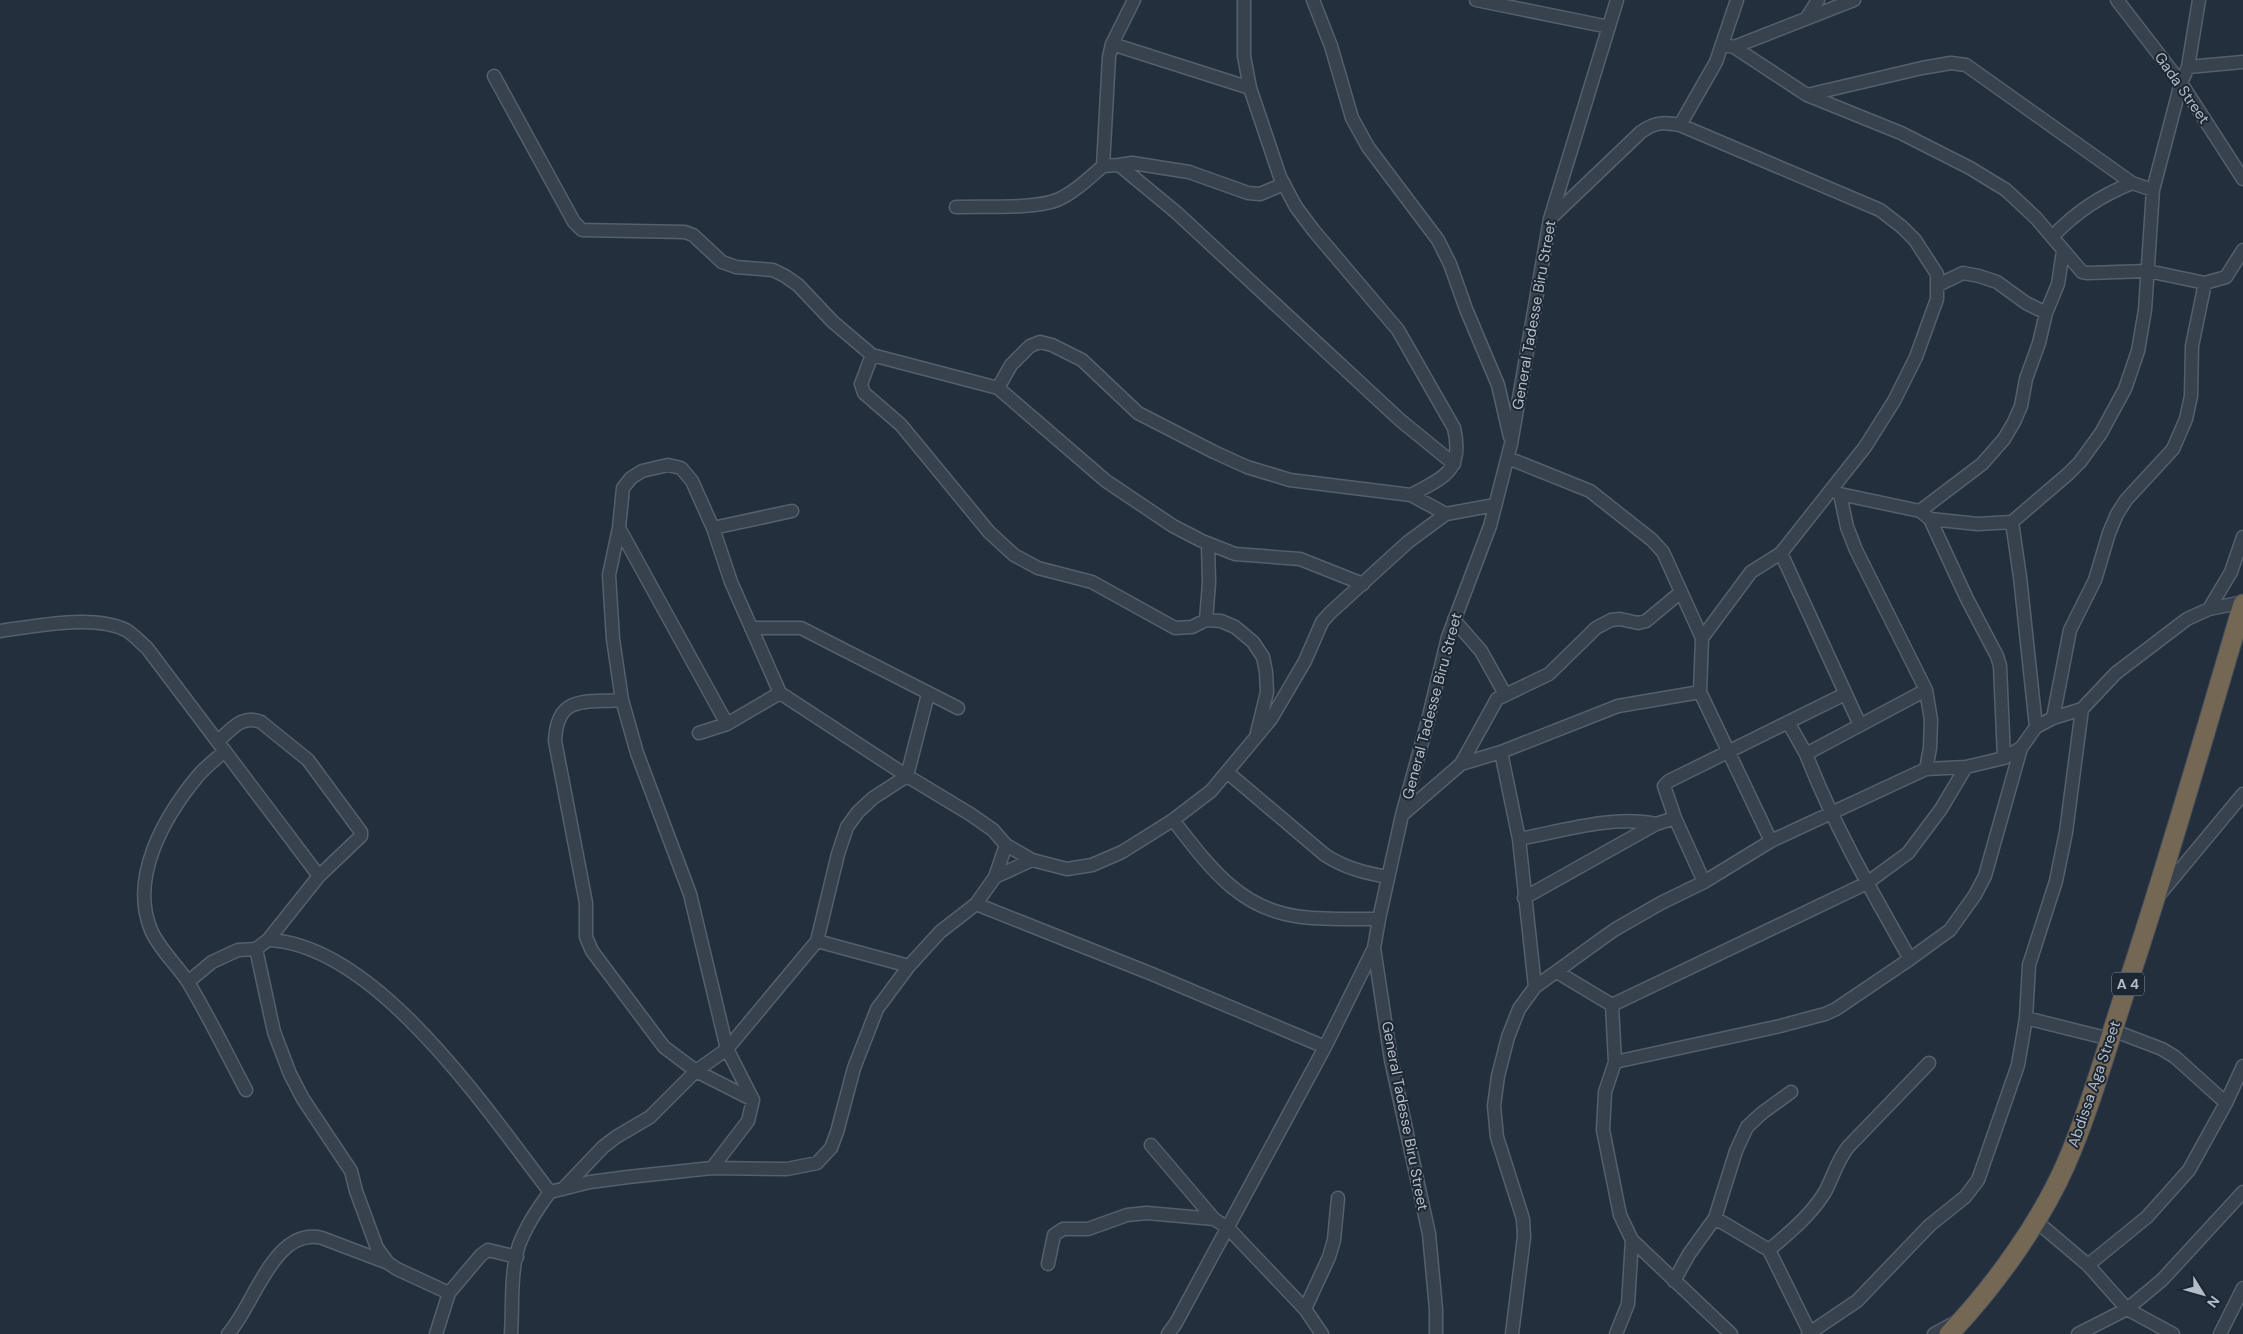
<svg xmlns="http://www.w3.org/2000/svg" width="2243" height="1334" font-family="'DM Sans',sans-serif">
  <rect width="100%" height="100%" fill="#242f3e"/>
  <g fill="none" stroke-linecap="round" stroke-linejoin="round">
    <defs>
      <path id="minor" d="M 1244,0 L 1244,56 L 1250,88 L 1280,177 L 1296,207 L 1314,231 L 1398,330 L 1454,428 C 1464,471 1444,477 1411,495
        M 1313,0 L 1331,46 L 1352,118 L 1368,147 L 1438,240 L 1450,264 L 1466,309 L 1498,385 L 1510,437
        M 1476,0 L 1609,27
        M 2117,0 L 2181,83 L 2243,179
        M 1806,19 L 1818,0
        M 1112,44 L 1250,88
        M 1724,45 L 1734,47 L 1807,95 L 1901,133 L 1970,168 L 2006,190 L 2036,218 L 2082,272 L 2088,273 L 2148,271 L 2205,283 L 2226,277 L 2243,250
        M 1734,47 L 1854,0
        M 2188,67 L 2243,62
        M 494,76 L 574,222 L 582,230 L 685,232 L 693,235 L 722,262 L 736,267 L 773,270 L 785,276 L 798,285 L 833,322 L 872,355 L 998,388 L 1106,481 L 1173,526 L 1202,541 L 1235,554 L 1300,559 L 1363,584
        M 1807,95 L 1922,68 L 1951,63 L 1966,65 L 2132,183 L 2153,190
        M 1680,125 L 1716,62 L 1737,0
        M 1119,165 L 1132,163 L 1189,172 L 1248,193 L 1260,194 L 1284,184
        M 1103,166 L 1109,57 L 1112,44 L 1134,0
        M 956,207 C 981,206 1036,209 1057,200 C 1074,193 1089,178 1103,166 L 1119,165 L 1177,213 L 1400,420 L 1454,464
        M 1552,217 L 1641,132 C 1655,122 1663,122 1680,125 L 1880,210 L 1902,227 L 1915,240 L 1937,274 L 1937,299 L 1916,357 L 1894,401 L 1865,447 L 1781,553 L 1751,572 L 1702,638
        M 2052,237 C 2076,212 2100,196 2132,183
        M 1938,285 L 1963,273 L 1979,276 L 1997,282 L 2026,303 L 2046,313
        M 872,355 L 861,384 L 864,393 L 901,425 L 989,532 L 1014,555 L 1038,568 L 1092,582 L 1175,628 L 1192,627 L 1206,620 L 1221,621 L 1235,627 L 1253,642 L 1263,657 L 1266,672 L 1267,692 L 1257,733
        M 998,388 L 1011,365 L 1030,346 L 1040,342 L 1052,345 L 1082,360 L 1138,413 L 1214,452 L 1247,467 L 1290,480 L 1411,495 L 1446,514
        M 1508,458 L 1590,491 L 1652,540 L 1663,552 L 1702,638 L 1700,692 L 1771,841
        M 1835,491 L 1840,494 L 1847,527 L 1856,550 L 1926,690 L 1931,720 L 1930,748 L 1926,769
        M 1840,494 L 1920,511 L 1930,519 L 1967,599 L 1997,656 L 2000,666 L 2004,758
        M 1920,511 L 1982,464 L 2004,439 L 2014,422 L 2021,406 L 2026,379 L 2039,343 L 2046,313 L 2058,284 L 2063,251
        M 1930,519 L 1978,524 L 2012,522 L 2068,474 L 2080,462 L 2101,433 L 2125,389 L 2138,351 L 2145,310 L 2153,190 L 2181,83 L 2188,67 L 2199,0
        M 2012,522 L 2020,577 L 2036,727
        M 619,528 L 727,724
        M 713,528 L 792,511
        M 1781,553 L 1860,725
        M 2209,609 L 2231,572 L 2243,537
        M 1206,620 L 1209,583 L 1208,544
        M 1454,620 L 1481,651 L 1505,694
        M 751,628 L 801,628 L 958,708
        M 0,631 C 35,626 94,614 126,630 C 133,634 140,642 147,648 L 319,876
        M 622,700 C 585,703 557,694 555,741 L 586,903 L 586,937 L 592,951 L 664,1047 L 696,1071 L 753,1100
        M 2053,718 L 2070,630 L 2095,580 L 2109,533 L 2117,514 L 2126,500 L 2173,449 L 2186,419 L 2191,396 L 2192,346 L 2205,283
        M 1788,722 L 1806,754
        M 699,733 L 727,724 L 780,693
        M 225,751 C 216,759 205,767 197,777 C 165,816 129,877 151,930 C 159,949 177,965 188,982 C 209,1017 227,1054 246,1090
        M 1501,752 L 1519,839 L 1535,987
        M 1461,764 L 1501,752 L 1618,706 L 1700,692
        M 1227,772 L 1325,855 C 1345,868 1365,873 1388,877
        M 1402,815 L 1461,764 L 1497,699 L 1549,674 L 1596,628 L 1611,620 L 1620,619 L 1638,623 L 1646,621 L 1681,592
        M 1173,820 C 1209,866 1239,910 1302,917 C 1328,920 1353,919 1379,919
        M 1519,839 C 1563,831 1611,815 1656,824
        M 995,877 L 1032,860
        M 1704,882 L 1675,818 L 1664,786 L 1669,781 L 1845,694
        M 2160,894 L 2243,794
        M 1524,898 L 1656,824 L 1675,818
        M 976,904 L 1152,974 L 1325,1047
        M 268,940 C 377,944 488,1112 550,1192
        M 817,941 L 909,966
        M 256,949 L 274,1032 L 290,1074 L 303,1099 L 351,1171 L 356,1191 L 377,1248 L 388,1263 L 397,1269 L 449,1293
        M 1910,959 C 1872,892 1834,826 1806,754 L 1926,690
        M 1557,972 L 1612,1005 L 1615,1062 L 1605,1092 L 1603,1130 L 1620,1215 L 1632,1240 L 1731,1334
        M 188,982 L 212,962 L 238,950 L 256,949 L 268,940 L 319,876 L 361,836 L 361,832 L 308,760 L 261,722 C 242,714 231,730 218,741
        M 1612,1005 L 1867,883 L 1908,853 L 1941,809 L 1966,767
        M 2026,1018 L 2110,1039
        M 2112,1030 L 2162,1049 L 2175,1057 L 2226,1103
        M 1615,1062 L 1780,1026 L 1825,1014 L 1836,1009 L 1910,959 L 1950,930 L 1975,895 L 1985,876 L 2021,748 L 2036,727 L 2053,718 L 2082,709 L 2116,673 L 2187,619 L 2209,609 L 2243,602
        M 1151,1145 L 1214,1219 L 1228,1228 L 1305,1309 L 1322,1334
        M 712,1168 L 748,1121 L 753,1100 L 727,1049 L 690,894 L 637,753 L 622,700 L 613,639 L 609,575 L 619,528 L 623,488 L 631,478 L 642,471 L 668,465 L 681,468 L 692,481 L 713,528 L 731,582 L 780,693 L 907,776 L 970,814 L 993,830 L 1006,845 L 1032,860 L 1067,869 L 1092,865 L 1122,852 L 1173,820 L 1211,791 L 1271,719 L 1305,661 L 1322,622 L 1330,613 L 1408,542 L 1446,514 L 1495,505
        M 563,1189 L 603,1147 L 616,1137 L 650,1117 L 696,1071 L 727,1049 L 817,941 L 838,854 L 847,827 L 858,812 L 873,798 L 907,776 L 928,694
        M 1715,1218 L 1769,1250 L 1809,1331
        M 2036,1221 L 2088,1265 L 2127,1309 L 2173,1334
        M 1769,1250 C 1789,1233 1811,1215 1825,1192 C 1833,1177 1837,1161 1848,1147 L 1929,1063
        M 1048,1264 L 1054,1235 L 1063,1229 L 1088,1229 L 1127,1215 L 1147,1213 L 1214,1219
        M 2088,1265 L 2147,1217 L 2189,1170 L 2226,1103 L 2243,1066
        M 1674,1281 L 1689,1254 L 1715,1218 L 1736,1151 L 1747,1127 L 1762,1113 L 1791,1092
        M 1305,1309 L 1329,1257 L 1334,1240 L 1338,1198
        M 228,1334 C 254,1306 274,1226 322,1238 L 388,1263
        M 436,1334 L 449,1293 L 481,1255 L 488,1250 L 517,1257
        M 511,1334 C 513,1306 510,1272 519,1245 C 526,1226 538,1208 550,1192 L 590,1182 L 628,1177 L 712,1168 L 787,1169 L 817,1163 L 831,1148 L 837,1132 L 854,1068 L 877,1009 L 909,966 L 940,932 L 976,904 L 995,877 L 1006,845
        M 1168,1334 L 1176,1323 L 1325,1047 L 1374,948
        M 1436,1334 L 1436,1309 L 1429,1234 L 1391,1060 L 1374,948 L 1379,919 L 1402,815 L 1427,724 L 1448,637 L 1490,526 L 1511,444 L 1550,219 L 1617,0
        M 1512,1334 L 1524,1237 L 1523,1219 L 1497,1137 L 1494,1106 L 1498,1076 L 1508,1037 L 1519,1009 L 1535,987 L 1614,930 L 1661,903 L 1704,882 L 1771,841 L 1926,769 L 1966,767 L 2004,758 L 2021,748
        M 1616,1334 L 1628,1304 L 1632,1240
        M 1808,1334 L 1857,1301 L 1930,1225 L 1965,1197 L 1978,1180 L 2018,1065 L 2026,1018 L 2029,965 L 2056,881 L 2066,832 L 2082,709
        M 1934,1334 L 1956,1322
        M 2078,1334 L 2127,1309 L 2162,1280 L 2243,1192
        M 2220,1334 L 2243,1288"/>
      <path id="highway" d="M 1949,1334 C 1994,1287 2040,1223 2066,1164 C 2091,1106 2107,1046 2127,986 C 2169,860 2205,732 2243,604"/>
    </defs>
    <!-- minor casing -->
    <use href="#minor" stroke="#565f6c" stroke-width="15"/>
    <!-- highway casing -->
    <use href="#highway" stroke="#434c59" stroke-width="21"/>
    <!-- minor -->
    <use href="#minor" stroke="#38414e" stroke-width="12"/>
    <!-- highway -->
    <use href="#highway" stroke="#746855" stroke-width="19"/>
  </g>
  <g text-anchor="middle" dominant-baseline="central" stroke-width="4" stroke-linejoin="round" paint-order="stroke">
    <!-- shield labels -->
    <rect fill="#1d2633" stroke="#878f9c" stroke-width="1" x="2112" y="972.5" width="32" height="23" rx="4"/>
    <g font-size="14" font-weight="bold" fill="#b4bcc9">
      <text x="2128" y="984">A 4</text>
    </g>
    <!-- street labels -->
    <g font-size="15" fill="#b4bcc9" stroke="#1d2633">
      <text transform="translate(2182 88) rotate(55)">Gada Street</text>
      <text transform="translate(1534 315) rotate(-80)">General Tadesse Biru Street</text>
      <text transform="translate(1432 706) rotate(-75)">General Tadesse Biru Street</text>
      <text transform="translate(2094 1084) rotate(-71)">Abdissa Aga Street</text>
      <text transform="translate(1405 1116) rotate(79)">General Tadesse Biru Street</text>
    </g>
  </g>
  <!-- north arrow -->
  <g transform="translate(2203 1294) rotate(127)" stroke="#1d2633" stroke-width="4" paint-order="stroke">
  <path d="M0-4L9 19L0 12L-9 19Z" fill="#b4bcc9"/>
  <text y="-8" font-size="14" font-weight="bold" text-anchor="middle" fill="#b4bcc9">N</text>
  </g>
</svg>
